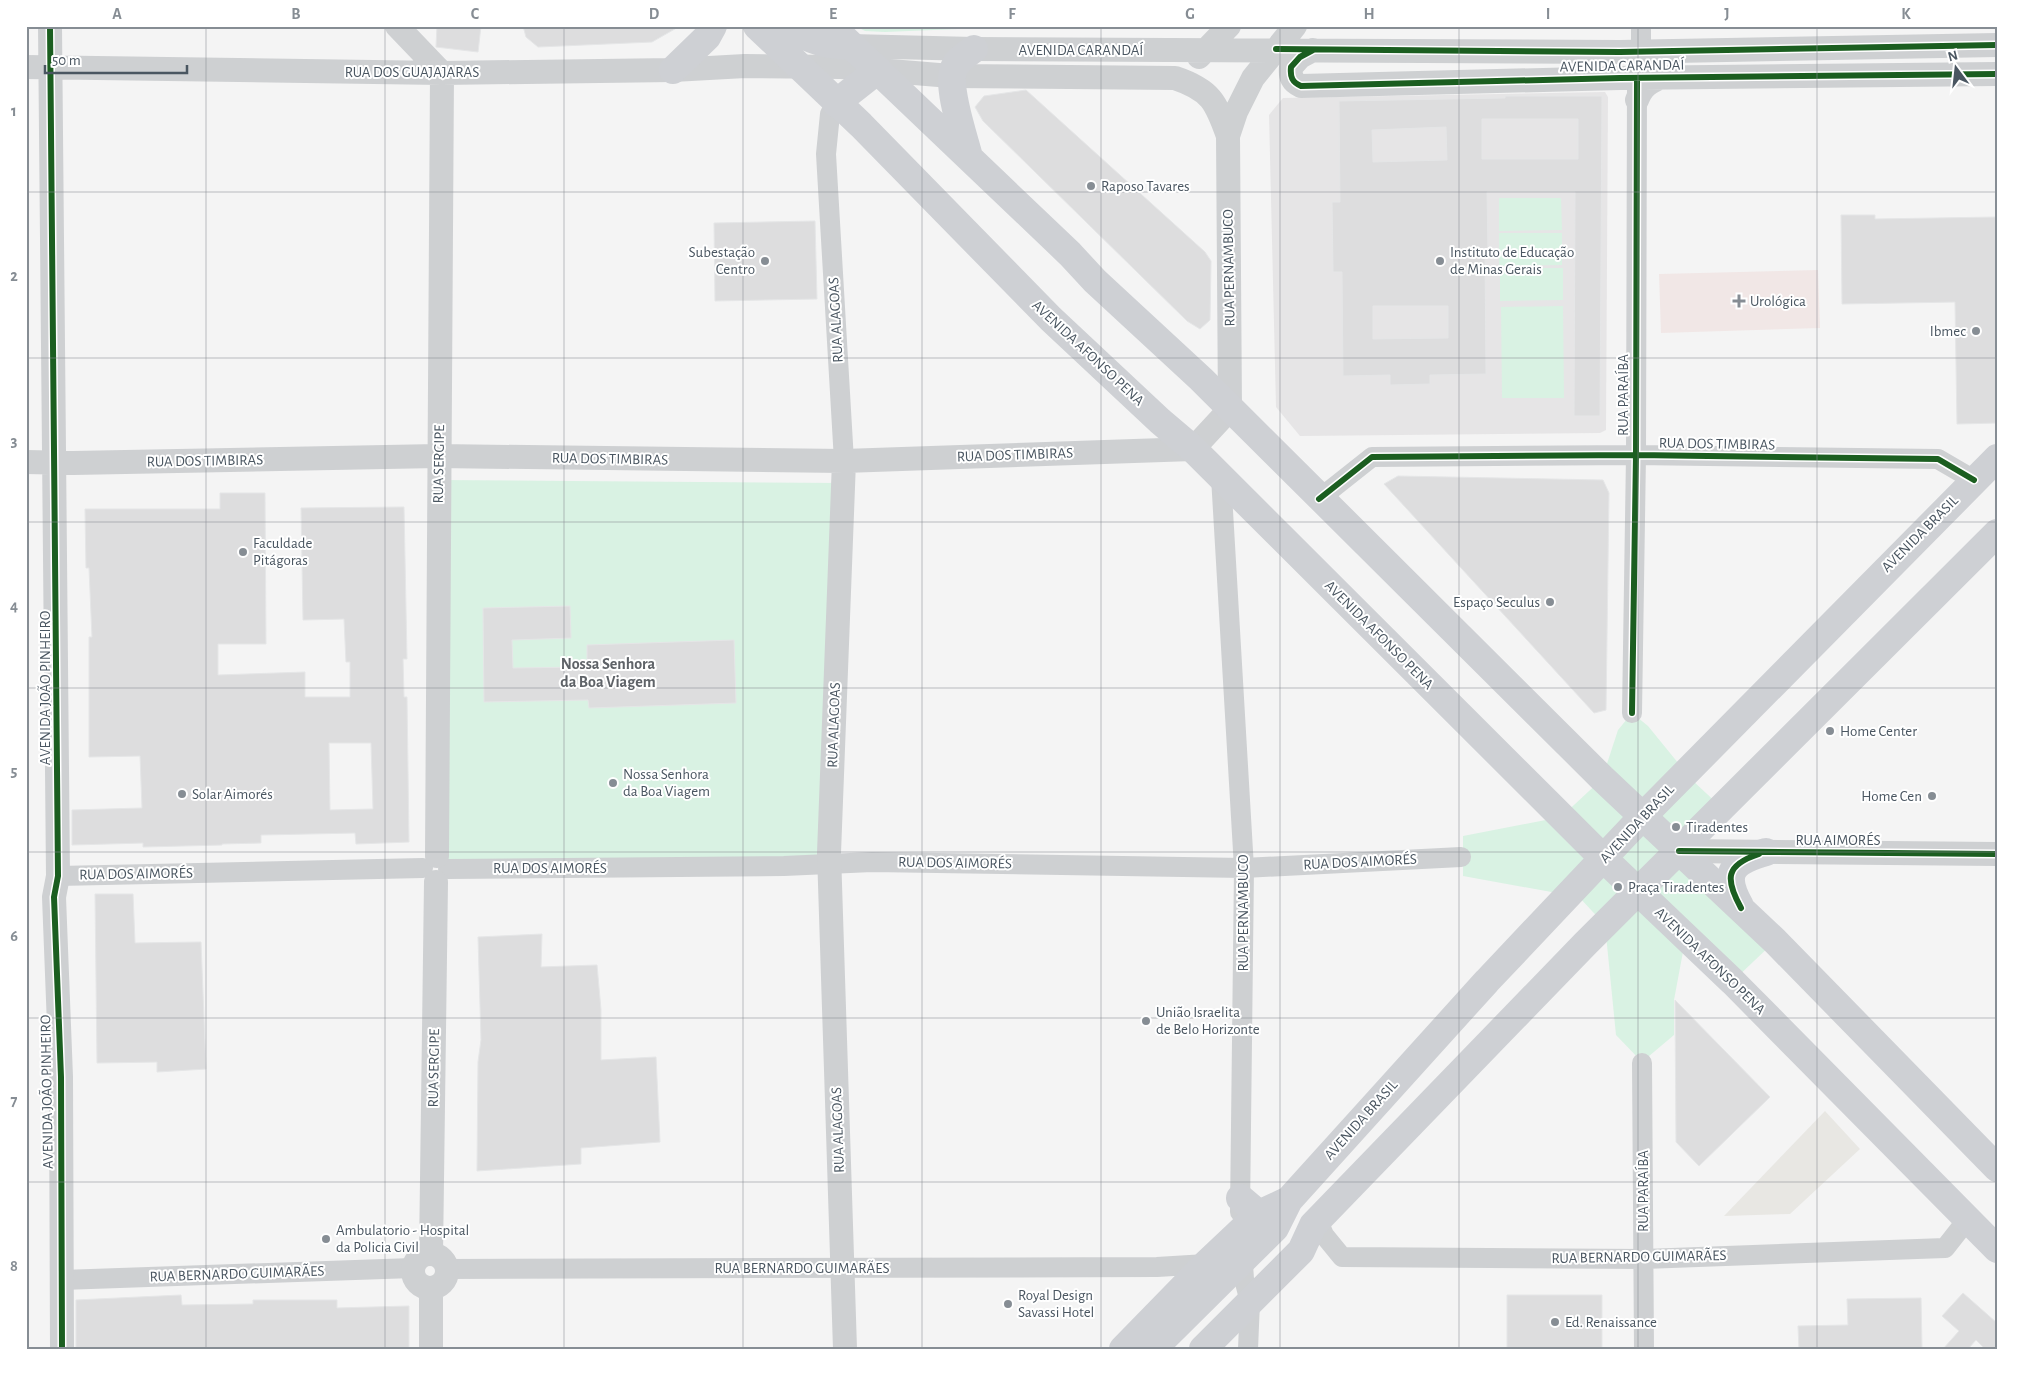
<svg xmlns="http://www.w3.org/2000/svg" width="2023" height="1375" font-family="'Alegreya Sans',sans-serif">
  <rect width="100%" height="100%" fill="#f4f4f4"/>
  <!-- commercial -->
  <path fill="#e8e7e3" d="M 1825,1111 L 1860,1149 L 1790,1214 L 1724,1216 Z"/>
  <!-- education -->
  <path fill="#e6e5e6" d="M 1605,92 L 1608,97 L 1606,430 L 1600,433 L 1300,436 L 1276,407 L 1269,115 L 1283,98 Z"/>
  <!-- medical -->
  <path fill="#f1e7e6" d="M 1818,270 L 1820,328 L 1661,333 L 1659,274 Z"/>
  <!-- green -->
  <path fill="#d9f2e3" d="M 855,26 L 1033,26 L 885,32 L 865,31 Z
    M 1499,198 L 1561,198 L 1562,230 L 1499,231 Z
    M 1499,233 L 1562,233 L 1562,265 L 1499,266 Z
    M 1500,268 L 1563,268 L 1563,300 L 1500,301 Z
    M 1563,306 L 1564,398 L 1502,398 L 1501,307 Z
    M 438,480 L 843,483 L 835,850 L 810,861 L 447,861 Z
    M 1632,713 L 1648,726 L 1692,780 L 1721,807 L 1679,851 L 1774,942 L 1733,981 L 1685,941 L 1674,1000 L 1674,1035 L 1642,1062 L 1616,1035 L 1605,925 L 1579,897 L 1463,876 L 1463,836 L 1561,817 L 1602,779 L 1618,730 Z"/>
  <!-- building -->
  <path fill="#ddddde" stroke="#e5e6e7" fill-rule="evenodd" d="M 437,26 L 481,26 L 478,52 L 436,47 Z
    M 523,26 L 680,26 L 652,42 L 538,47 L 526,37 Z
    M 1026,90 L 1205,252 L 1211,261 L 1210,320 L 1200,329 L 1187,321 L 983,121 L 975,107 L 984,96 Z
    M 1505,96 L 1602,96 L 1600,416 L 1574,416 L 1575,192 L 1487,192 L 1488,253 L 1485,253 L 1486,374 L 1430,375 L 1430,384 L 1390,385 L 1390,375 L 1343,376 L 1342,272 L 1333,272 L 1332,202 L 1340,202 L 1339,101 L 1505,98 ZM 1482,119 L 1578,119 L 1578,159 L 1482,159 ZM 1446,127 L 1447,160 L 1373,162 L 1372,130 ZM 1373,306 L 1448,306 L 1448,338 L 1373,339 Z
    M 1841,215 L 1875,215 L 1875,219 L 1997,217 L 1997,423 L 1957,424 L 1955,302 L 1842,304 Z
    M 815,221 L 817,299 L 715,301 L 714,223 Z
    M 1398,476 L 1603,480 L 1609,493 L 1606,710 L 1594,713 L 1384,484 Z
    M 220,493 L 265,493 L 266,644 L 218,644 L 218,675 L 305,672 L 305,697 L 350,697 L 350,662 L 346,662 L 344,619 L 303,620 L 301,508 L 404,507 L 407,659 L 403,659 L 404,697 L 407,697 L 409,842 L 356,844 L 355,833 L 261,835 L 261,843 L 222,844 L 222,845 L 143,847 L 143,843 L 72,845 L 72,810 L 142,808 L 140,756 L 89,757 L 89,637 L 92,637 L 89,568 L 86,568 L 85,509 L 220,509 ZM 329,743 L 371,743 L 373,809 L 330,810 Z
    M 570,606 L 571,638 L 512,640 L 513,668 L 587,667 L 587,645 L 734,640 L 736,703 L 589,708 L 588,700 L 484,702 L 483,608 Z
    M 95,894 L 133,894 L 135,943 L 201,942 L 206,1069 L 157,1072 L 157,1062 L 97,1063 Z
    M 542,934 L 541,967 L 597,965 L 601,1010 L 601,1060 L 656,1057 L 660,1142 L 581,1148 L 581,1164 L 477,1171 L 478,1062 L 481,1040 L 478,937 Z
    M 1675,1000 L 1770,1097 L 1699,1166 L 1676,1142 Z
    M 1963,1293 L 1997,1323 L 1997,1349 L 1985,1349 L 1976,1340 L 1968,1349 L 1943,1349 L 1959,1331 L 1942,1316 Z
    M 181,1295 L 182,1305 L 253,1304 L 253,1300 L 337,1300 L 337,1308 L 409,1306 L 409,1349 L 76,1349 L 76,1300 Z
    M 1507,1295 L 1602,1295 L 1602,1349 L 1507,1349 Z
    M 1921,1298 L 1922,1349 L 1799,1349 L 1798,1326 L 1848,1325 L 1847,1299 Z"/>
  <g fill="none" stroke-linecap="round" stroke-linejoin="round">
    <!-- minor -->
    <path stroke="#ced0d2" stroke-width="20" d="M 1641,26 L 1641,52
      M 836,103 L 830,114 L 826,154 L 844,461
      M 1221,477 L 1244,868 L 1240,1212
      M 1319,499 L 1372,457 L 1636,455 L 1938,459 L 1974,480
      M 1632,713 L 1636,455 L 1637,85
      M 448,869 L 784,866 L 872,862 L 1244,868 L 1461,857
      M 58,876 L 423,868
      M 1642,1063 L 1644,1349
      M 1318,1221 L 1324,1235 L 1342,1257 L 1644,1259 L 1945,1248 L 1967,1220
      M 1242,1250 L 1244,1279 L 1250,1302 L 1248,1349
      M 447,1269 L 1157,1267 L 1206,1264
      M 62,1280 L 413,1268"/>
    <!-- tertiary -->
    <path stroke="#ced0d2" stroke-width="24" d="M 50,26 L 58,876 L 54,897 L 61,1077 L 62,1349
      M 397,26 L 442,73 L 437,856
      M 850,46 L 974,49 L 1620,52 L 1997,45
      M 1313,50 L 1300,57 L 1291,67 C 1290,77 1292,82 1301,86 L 1620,78 L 1997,74
      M 1199,57 L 1229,26
      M 26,67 L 442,73 L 673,70 L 745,66 L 841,67 L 951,76 L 1175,78 C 1211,90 1216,102 1228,136
      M 1637,100 C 1642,87 1649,82 1662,77
      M 844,461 L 829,853 L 845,1349
      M 26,462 L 73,463 L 438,456 L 844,461 L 1193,449 L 1230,409 L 1228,136 L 1236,112 L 1253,78 L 1295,26
      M 1679,851 L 1997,854
      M413 1271a17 17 0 1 1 34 0a17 17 0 1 1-34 0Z
      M 431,1254 L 436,882
      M 431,1349 L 431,1288"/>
    <!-- secondary -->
    <path stroke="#ced0d4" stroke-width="28" d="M 757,26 L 861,125 L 1051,319 L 1160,421 L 1193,449 L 1604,859 L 1733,982 L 1997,1249
      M 792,26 C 809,42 828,45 850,46
      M 831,26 L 1070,254 L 1095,281 L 1201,379 L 1602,778 L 1775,941 L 1997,1168
      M 673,70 L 707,37 L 713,26
      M 836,103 L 878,70
      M 969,157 C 964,137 946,86 954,68 C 958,59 966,55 974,49
      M 1740,906 C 1722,873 1731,862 1766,852
      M 1240,1198 L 1273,1226
      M 1123,1349 L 1206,1264 L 1259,1214 L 1289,1200
      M 1153,1349 L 1275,1228 L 1289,1200 L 1487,981 L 1643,816 L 1997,458
      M 1203,1349 L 1301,1251 L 1313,1225 L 1585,944 L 1997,533"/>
    <defs>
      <path id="cycleway" d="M 50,26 L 58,876 L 54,897 L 61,1077 L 62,1349
        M 1276,49 L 1620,52 L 1997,45
        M 1313,50 L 1300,57 L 1291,67 C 1290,77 1292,82 1301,86 L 1620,78 L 1997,74
        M 1319,499 L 1372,457 L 1636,455 L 1938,459 L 1974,480
        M 1632,713 L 1636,455 L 1637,78
        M 1679,851 L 1997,854
        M 1741,908 C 1725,879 1725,865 1759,854"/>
    </defs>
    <!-- cycleway casing -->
    <use href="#cycleway" stroke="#fff" stroke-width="9"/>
    <!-- cycleway -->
    <use href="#cycleway" stroke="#1b5e20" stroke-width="6"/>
  </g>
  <!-- grid -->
  <path fill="none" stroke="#868d94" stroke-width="1" stroke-opacity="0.55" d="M 206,26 L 206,1349M 385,26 L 385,1349M 564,26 L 564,1349M 743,26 L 743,1349M 922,26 L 922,1349M 1101,26 L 1101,1349M 1280,26 L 1280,1349M 1459,26 L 1459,1349M 1638,26 L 1638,1349M 1817,26 L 1817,1349M 26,192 L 1997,192M 26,358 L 1997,358M 26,522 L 1997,522M 26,688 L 1997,688M 26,852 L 1997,852M 26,1018 L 1997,1018M 26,1182 L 1997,1182"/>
  <!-- markers -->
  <g fill="#868d94" stroke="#fff" stroke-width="2">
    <circle cx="1091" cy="186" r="5"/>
    <circle cx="765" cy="261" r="5"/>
    <circle cx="1440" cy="261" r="5"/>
    <path d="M1736.5 293.5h5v5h5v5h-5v5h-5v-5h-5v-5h5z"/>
    <circle cx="1976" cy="331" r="5"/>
    <circle cx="243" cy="552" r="5"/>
    <circle cx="1550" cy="602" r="5"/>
    <circle cx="1830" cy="731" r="5"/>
    <circle cx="613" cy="783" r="5"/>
    <circle cx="182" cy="794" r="5"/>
    <circle cx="1932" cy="796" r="5"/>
    <circle cx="1676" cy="827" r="5"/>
    <circle cx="1618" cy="887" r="5"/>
    <circle cx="1146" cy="1021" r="5"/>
    <circle cx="326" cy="1239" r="5"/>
    <circle cx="1008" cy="1304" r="5"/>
    <circle cx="1555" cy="1322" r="5"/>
  </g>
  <g text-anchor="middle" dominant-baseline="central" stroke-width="4" stroke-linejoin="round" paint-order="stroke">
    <!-- street labels -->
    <g font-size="15" fill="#4a5661" stroke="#fff">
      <text x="1081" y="50">AVENIDA CARANDAÍ</text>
      <text transform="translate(1622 66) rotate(-1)">AVENIDA CARANDAÍ</text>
      <text x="412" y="72">RUA DOS GUAJAJARAS</text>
      <text transform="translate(1229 268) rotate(-91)">RUA PERNAMBUCO</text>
      <text transform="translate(836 320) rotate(-93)">RUA ALAGOAS</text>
      <text transform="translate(1088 353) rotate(43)">AVENIDA AFONSO PENA</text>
      <text transform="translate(1623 395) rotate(-90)">RUA PARAÍBA</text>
      <text transform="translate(1717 444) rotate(1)">RUA DOS TIMBIRAS</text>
      <text transform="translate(1015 455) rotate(-2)">RUA DOS TIMBIRAS</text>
      <text transform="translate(610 459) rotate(1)">RUA DOS TIMBIRAS</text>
      <text transform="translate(205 461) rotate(-1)">RUA DOS TIMBIRAS</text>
      <text transform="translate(439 464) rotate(-89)">RUA SERGIPE</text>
      <text transform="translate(1920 534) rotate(-45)">AVENIDA BRASIL</text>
      <text transform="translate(1379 635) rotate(45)">AVENIDA AFONSO PENA</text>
      <text transform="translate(45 688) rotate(-90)">AVENIDA JOÃO PINHEIRO</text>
      <text transform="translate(834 725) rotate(-88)">RUA ALAGOAS</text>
      <text transform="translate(1637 824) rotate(-47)">AVENIDA BRASIL</text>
      <text x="1838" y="840">RUA AIMORÉS</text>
      <text transform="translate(1360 862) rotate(-3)">RUA DOS AIMORÉS</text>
      <text transform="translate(955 863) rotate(1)">RUA DOS AIMORÉS</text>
      <text x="550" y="868">RUA DOS AIMORÉS</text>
      <text transform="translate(136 874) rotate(-1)">RUA DOS AIMORÉS</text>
      <text transform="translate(1243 913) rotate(-90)">RUA PERNAMBUCO</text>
      <text transform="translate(1710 961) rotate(44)">AVENIDA AFONSO PENA</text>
      <text transform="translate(434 1068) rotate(-89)">RUA SERGIPE</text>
      <text transform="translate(47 1092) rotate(-91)">AVENIDA JOÃO PINHEIRO</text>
      <text transform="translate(1361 1120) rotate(-48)">AVENIDA BRASIL</text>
      <text transform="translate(838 1130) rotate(-92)">RUA ALAGOAS</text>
      <text transform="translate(1643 1191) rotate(-90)">RUA PARAÍBA</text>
      <text transform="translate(1639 1257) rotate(-1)">RUA BERNARDO GUIMARÃES</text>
      <text x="802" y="1268">RUA BERNARDO GUIMARÃES</text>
      <text transform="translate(237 1274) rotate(-2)">RUA BERNARDO GUIMARÃES</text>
    </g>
    <!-- poi labels -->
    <g font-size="15" fill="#4a5661" stroke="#fff" text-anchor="start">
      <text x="1101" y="186">Raposo Tavares</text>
      <text x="755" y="252" text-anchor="end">Subestação<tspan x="755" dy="17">Centro</tspan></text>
      <text x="1450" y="252">Instituto de Educação<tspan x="1450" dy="17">de Minas Gerais</tspan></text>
      <text x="1750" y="301">Urológica</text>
      <text x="1966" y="331" text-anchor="end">Ibmec</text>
      <text x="253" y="543">Faculdade<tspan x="253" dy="17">Pitágoras</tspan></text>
      <text x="1540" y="602" text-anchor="end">Espaço Seculus</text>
      <text x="1840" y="731">Home Center</text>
      <text x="623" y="774">Nossa Senhora<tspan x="623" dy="17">da Boa Viagem</tspan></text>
      <text x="192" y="794">Solar Aimorés</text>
      <text x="1922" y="796" text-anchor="end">Home Cen</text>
      <text x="1686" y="827">Tiradentes</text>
      <text x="1628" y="887">Praça Tiradentes</text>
      <text x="1156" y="1012">União Israelita<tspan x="1156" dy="17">de Belo Horizonte</tspan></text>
      <text x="336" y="1230">Ambulatorio - Hospital<tspan x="336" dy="17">da Policia Civil</tspan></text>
      <text x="1018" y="1295">Royal Design<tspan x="1018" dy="17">Savassi Hotel</tspan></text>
      <text x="1565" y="1322">Ed. Renaissance</text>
    </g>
    <!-- neighbourhood labels -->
    <g font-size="16" font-weight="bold" fill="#5f6368" stroke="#fff">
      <text x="608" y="664">Nossa Senhora<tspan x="608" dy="18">da Boa Viagem</tspan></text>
    </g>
  </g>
  <!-- border -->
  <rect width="2023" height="1375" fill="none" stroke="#ffffff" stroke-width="55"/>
  <!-- north arrow -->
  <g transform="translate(1956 68) rotate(345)" stroke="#ffffff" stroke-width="4" paint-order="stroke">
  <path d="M0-4L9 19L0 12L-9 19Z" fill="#4a5661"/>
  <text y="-8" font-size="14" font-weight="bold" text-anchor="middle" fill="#4a5661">N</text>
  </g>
  <!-- scale -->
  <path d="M45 65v8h142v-8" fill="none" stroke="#4a5661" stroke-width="2.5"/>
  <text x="52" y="65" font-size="15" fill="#4a5661" stroke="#ffffff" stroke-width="4" paint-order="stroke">50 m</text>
  <rect x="28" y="28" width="1968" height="1320" fill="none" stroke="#868d94" stroke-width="2"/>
  <g font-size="16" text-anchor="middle" font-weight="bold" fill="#868d94">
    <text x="117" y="19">A</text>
    <text x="296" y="19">B</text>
    <text x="475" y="19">C</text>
    <text x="654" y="19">D</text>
    <text x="833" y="19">E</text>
    <text x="1012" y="19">F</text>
    <text x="1190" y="19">G</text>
    <text x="1369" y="19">H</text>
    <text x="1548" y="19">I</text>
    <text x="1727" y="19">J</text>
    <text x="1906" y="19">K</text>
    <text x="14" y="116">1</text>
    <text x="14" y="281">2</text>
    <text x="14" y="446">3</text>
    <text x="14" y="611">4</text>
    <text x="14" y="776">5</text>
    <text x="14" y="941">6</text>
    <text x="14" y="1106">7</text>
    <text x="14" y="1271">8</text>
  </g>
</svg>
